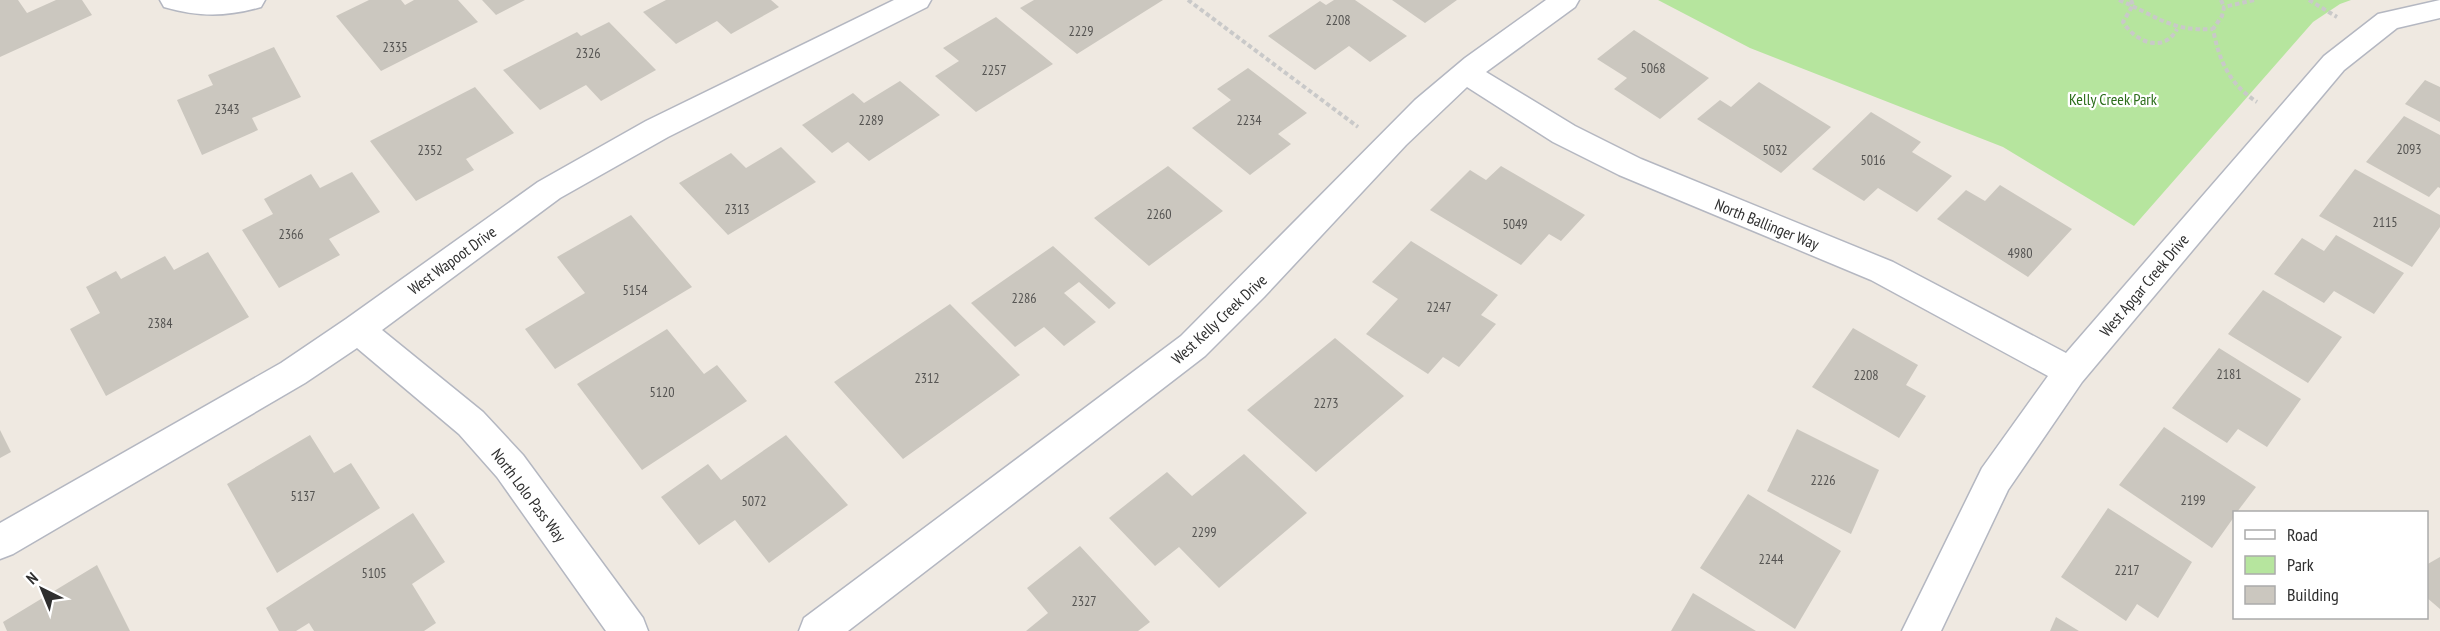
<svg xmlns="http://www.w3.org/2000/svg" width="2440" height="631" font-family="'PT Sans Narrow',sans-serif">
  <rect width="100%" height="100%" fill="#efe9e1"/>
  <!-- green -->
  <path fill="#b6e59e" d="M 1658,0 L 2351,0 L 2340,4 L 2313,22 L 2134,226 L 2003,147 L 1750,48 Z"/>
  <!-- building -->
  <path fill="#cbc7bf" d="M 0,0 L 18,0 L 27,13 L 56,0 L 82,0 L 92,15 L 0,57 Z
    M 369,0 L 401,0 L 405,5 L 414,0 L 458,0 L 478,22 L 381,71 L 336,16 Z
    M 482,0 L 525,0 L 496,15 Z
    M 666,0 L 771,0 L 779,7 L 731,34 L 717,21 L 676,44 L 643,12 Z
    M 1034,0 L 1163,0 L 1077,54 L 1020,8 Z
    M 1334,0 L 1355,0 L 1407,36 L 1370,62 L 1349,46 L 1315,70 L 1268,36 L 1320,1 L 1326,5 Z
    M 1392,0 L 1457,0 L 1425,23 Z
    M 996,17 L 1053,64 L 976,112 L 935,76 L 959,61 L 943,48 Z
    M 609,22 L 656,70 L 601,101 L 586,85 L 540,110 L 503,70 L 577,32 L 581,36 Z
    M 1634,30 L 1709,78 L 1660,119 L 1614,89 L 1627,78 L 1597,59 Z
    M 274,47 L 301,97 L 252,118 L 258,130 L 202,155 L 177,100 L 213,85 L 208,75 Z
    M 1248,68 L 1307,113 L 1278,134 L 1291,144 L 1250,175 L 1192,128 L 1231,100 L 1217,89 Z
    M 2425,80 L 2440,87 L 2440,122 L 2405,104 Z
    M 900,81 L 940,115 L 869,161 L 848,142 L 832,153 L 802,125 L 853,93 L 864,103 Z
    M 1759,82 L 1831,127 L 1781,173 L 1697,119 L 1720,100 L 1731,107 Z
    M 475,87 L 514,133 L 466,159 L 474,170 L 416,201 L 370,141 Z
    M 1871,112 L 1921,142 L 1912,152 L 1952,176 L 1917,212 L 1878,188 L 1864,201 L 1812,169 Z
    M 2404,116 L 2440,135 L 2440,188 L 2438,187 L 2429,197 L 2366,162 Z
    M 781,147 L 816,182 L 728,235 L 679,183 L 731,153 L 746,168 Z
    M 1168,166 L 1223,211 L 1149,266 L 1094,218 Z
    M 1501,166 L 1585,215 L 1561,241 L 1549,234 L 1521,265 L 1430,210 L 1470,170 L 1486,180 Z
    M 2355,169 L 2440,215 L 2440,227 L 2412,267 L 2319,216 Z
    M 352,172 L 380,212 L 329,239 L 340,255 L 279,288 L 242,230 L 273,214 L 264,199 L 311,174 L 320,188 Z
    M 2000,185 L 2072,229 L 2028,277 L 1937,219 L 1966,190 L 1985,201 Z
    M 631,215 L 692,287 L 555,369 L 525,329 L 585,293 L 557,257 Z
    M 2336,235 L 2404,273 L 2374,314 L 2334,291 L 2324,303 L 2274,274 L 2302,238 L 2324,251 Z
    M 1411,241 L 1498,295 L 1481,315 L 1496,324 L 1459,367 L 1443,357 L 1428,374 L 1366,334 L 1398,299 L 1372,282 Z
    M 1053,246 L 1116,303 L 1109,309 L 1079,282 L 1064,293 L 1096,322 L 1064,346 L 1044,327 L 1015,347 L 971,303 Z
    M 208,252 L 249,317 L 106,396 L 70,329 L 100,313 L 86,287 L 116,271 L 121,279 L 165,256 L 174,270 Z
    M 2263,290 L 2342,337 L 2308,383 L 2228,334 Z
    M 950,304 L 1020,375 L 903,459 L 834,382 Z
    M 1853,328 L 1918,365 L 1906,385 L 1926,396 L 1899,438 L 1812,387 Z
    M 667,329 L 704,374 L 717,365 L 747,401 L 642,470 L 577,384 Z
    M 1335,338 L 1404,396 L 1316,472 L 1247,410 Z
    M 2219,348 L 2301,399 L 2267,447 L 2238,429 L 2227,443 L 2172,408 Z
    M 2164,427 L 2256,487 L 2237,512 L 2234,512 L 2234,517 L 2212,548 L 2119,485 Z
    M 1797,429 L 1879,470 L 1851,534 L 1767,491 Z
    M 0,430 L 11,452 L 0,458 Z
    M 310,435 L 334,473 L 351,463 L 380,508 L 277,573 L 227,484 Z
    M 786,435 L 848,505 L 769,563 L 735,520 L 699,545 L 661,497 L 708,464 L 721,480 Z
    M 1244,454 L 1307,513 L 1219,588 L 1179,547 L 1155,566 L 1109,518 L 1167,472 L 1192,496 Z
    M 1748,494 L 1841,551 L 1795,629 L 1700,568 Z
    M 2108,508 L 2192,562 L 2158,618 L 2137,604 L 2126,621 L 2061,577 Z
    M 413,513 L 445,562 L 412,584 L 436,623 L 424,631 L 314,631 L 309,623 L 296,631 L 279,631 L 266,608 Z
    M 1080,546 L 1150,622 L 1138,631 L 1026,631 L 1048,613 L 1027,588 Z
    M 2440,557 L 2440,609 L 2426,597 L 2426,565 Z
    M 97,565 L 130,631 L 7,631 L 3,622 Z
    M 1693,593 L 1756,631 L 1671,631 Z
    M 2056,617 L 2079,631 L 2050,631 Z"/>
  <g fill="none" stroke-linecap="round" stroke-linejoin="round">
    <defs>
      <path id="minor" d="M 160,0 L 265,0 L 261,7 C 226,17 199,17 164,7 Z
        M 894,0 L 931,0 L 927,7 L 668,137 L 560,198 L 382,330 L 483,412 L 523,455 L 643,618 L 648,631 L 606,631 L 497,477 L 459,434 L 357,348 L 305,383 L 13,554 L 0,559 L 0,523 L 281,363 L 346,319 L 538,182 L 646,121 Z
        M 1546,0 L 1579,0 L 1575,7 L 1486,72 L 1575,126 L 1641,159 L 1893,262 L 2066,353 L 2324,56 L 2378,14 L 2440,0 L 2440,18 L 2397,28 L 2344,70 L 2082,382 L 2008,490 L 1941,631 L 1902,631 L 1982,468 L 2048,376 L 1871,280 L 1619,175 L 1553,142 L 1467,87 L 1406,145 L 1264,297 L 1205,356 L 848,631 L 799,631 L 804,618 L 1181,336 L 1415,100 L 1465,58 Z"/>
    </defs>
    <!-- minor casing -->
    <use href="#minor" stroke="#b4b7c1" stroke-width="3"/>
    <!-- path -->
    <path stroke="#c9c9c9" stroke-width="4" stroke-dasharray="4.5 3" stroke-linecap="butt" d="M 1188,0 L 1358,127
      M 2119,0 C 2155,15 2171,32 2213,29
      M 2131,0 L 2133,5 L 2123,22 C 2135,42 2164,54 2177,29
      M 2221,0 L 2224,7
      M 2254,0 L 2224,7 L 2222,16 L 2213,29 C 2219,60 2229,84 2257,102
      M 2309,0 L 2337,17"/>
    <!-- minor -->
    <use href="#minor" fill="#fff" fill-rule="evenodd"/>
  </g>
  <g text-anchor="middle" dominant-baseline="central" stroke-width="4.5" stroke-linejoin="round" paint-order="stroke">
    <!-- number labels -->
    <g font-size="14" fill="#555452">
      <text x="1338" y="20">2208</text>
      <text x="1081" y="31">2229</text>
      <text x="395" y="47">2335</text>
      <text x="588" y="53">2326</text>
      <text x="1653" y="68">5068</text>
      <text x="994" y="70">2257</text>
      <text x="227" y="109">2343</text>
      <text x="871" y="120">2289</text>
      <text x="1249" y="120">2234</text>
      <text x="2409" y="149">2093</text>
      <text x="430" y="150">2352</text>
      <text x="1775" y="150">5032</text>
      <text x="1873" y="160">5016</text>
      <text x="737" y="209">2313</text>
      <text x="1159" y="214">2260</text>
      <text x="2385" y="222">2115</text>
      <text x="1515" y="224">5049</text>
      <text x="291" y="234">2366</text>
      <text x="2020" y="253">4980</text>
      <text x="635" y="290">5154</text>
      <text x="1024" y="298">2286</text>
      <text x="1439" y="307">2247</text>
      <text x="160" y="323">2384</text>
      <text x="2229" y="374">2181</text>
      <text x="1866" y="375">2208</text>
      <text x="927" y="378">2312</text>
      <text x="662" y="392">5120</text>
      <text x="1326" y="403">2273</text>
      <text x="1823" y="480">2226</text>
      <text x="303" y="496">5137</text>
      <text x="2193" y="500">2199</text>
      <text x="754" y="501">5072</text>
      <text x="1204" y="532">2299</text>
      <text x="1771" y="559">2244</text>
      <text x="2127" y="570">2217</text>
      <text x="374" y="573">5105</text>
      <text x="1084" y="601">2327</text>
    </g>
    <!-- park labels -->
    <g font-size="16" fill="#2c6e1b" stroke="#fff">
      <text x="2113" y="99">Kelly Creek Park</text>
    </g>
    <!-- street labels -->
    <g font-size="16" fill="#2e2e2e" stroke="#fff">
      <text transform="translate(1767 224) rotate(22)">North Ballinger Way</text>
      <text transform="translate(452 260) rotate(-36)">West Wapoot Drive</text>
      <text transform="translate(2144 285) rotate(-50)">West Apgar Creek Drive</text>
      <text transform="translate(1219 319) rotate(-43)">West Kelly Creek Drive</text>
      <text transform="translate(529 495) rotate(53)">North Lolo Pass Way</text>
    </g>
  </g>
  <!-- legend -->
  <rect x="2233" y="511" width="195" height="108" fill="#ffffff" stroke="#ababab" stroke-width="1.5"/>
  <rect x="2245" y="530" width="30" height="9" fill="#ffffff" stroke="#ababab" stroke-width="1.5"/>
  <text x="2287" y="541" font-size="18" fill="#2e2e2e">Road</text>
  <rect x="2245" y="556" width="30" height="18" fill="#b6e59e" stroke="#ababab" stroke-width="1.5"/>
  <text x="2287" y="571" font-size="18" fill="#2e2e2e">Park</text>
  <rect x="2245" y="586" width="30" height="18" fill="#cbc7bf" stroke="#ababab" stroke-width="1.5"/>
  <text x="2287" y="601" font-size="18" fill="#2e2e2e">Building</text>
  <!-- north arrow -->
  <g transform="translate(42 589) rotate(317)" stroke="#ffffff" stroke-width="4.5" paint-order="stroke">
  <path d="M0-4.5L10 22L0 15L-10 22Z" fill="#2e2e2e"/>
  <text y="-9" font-size="16" font-weight="bold" text-anchor="middle" fill="#2e2e2e">N</text>
  </g>
</svg>
